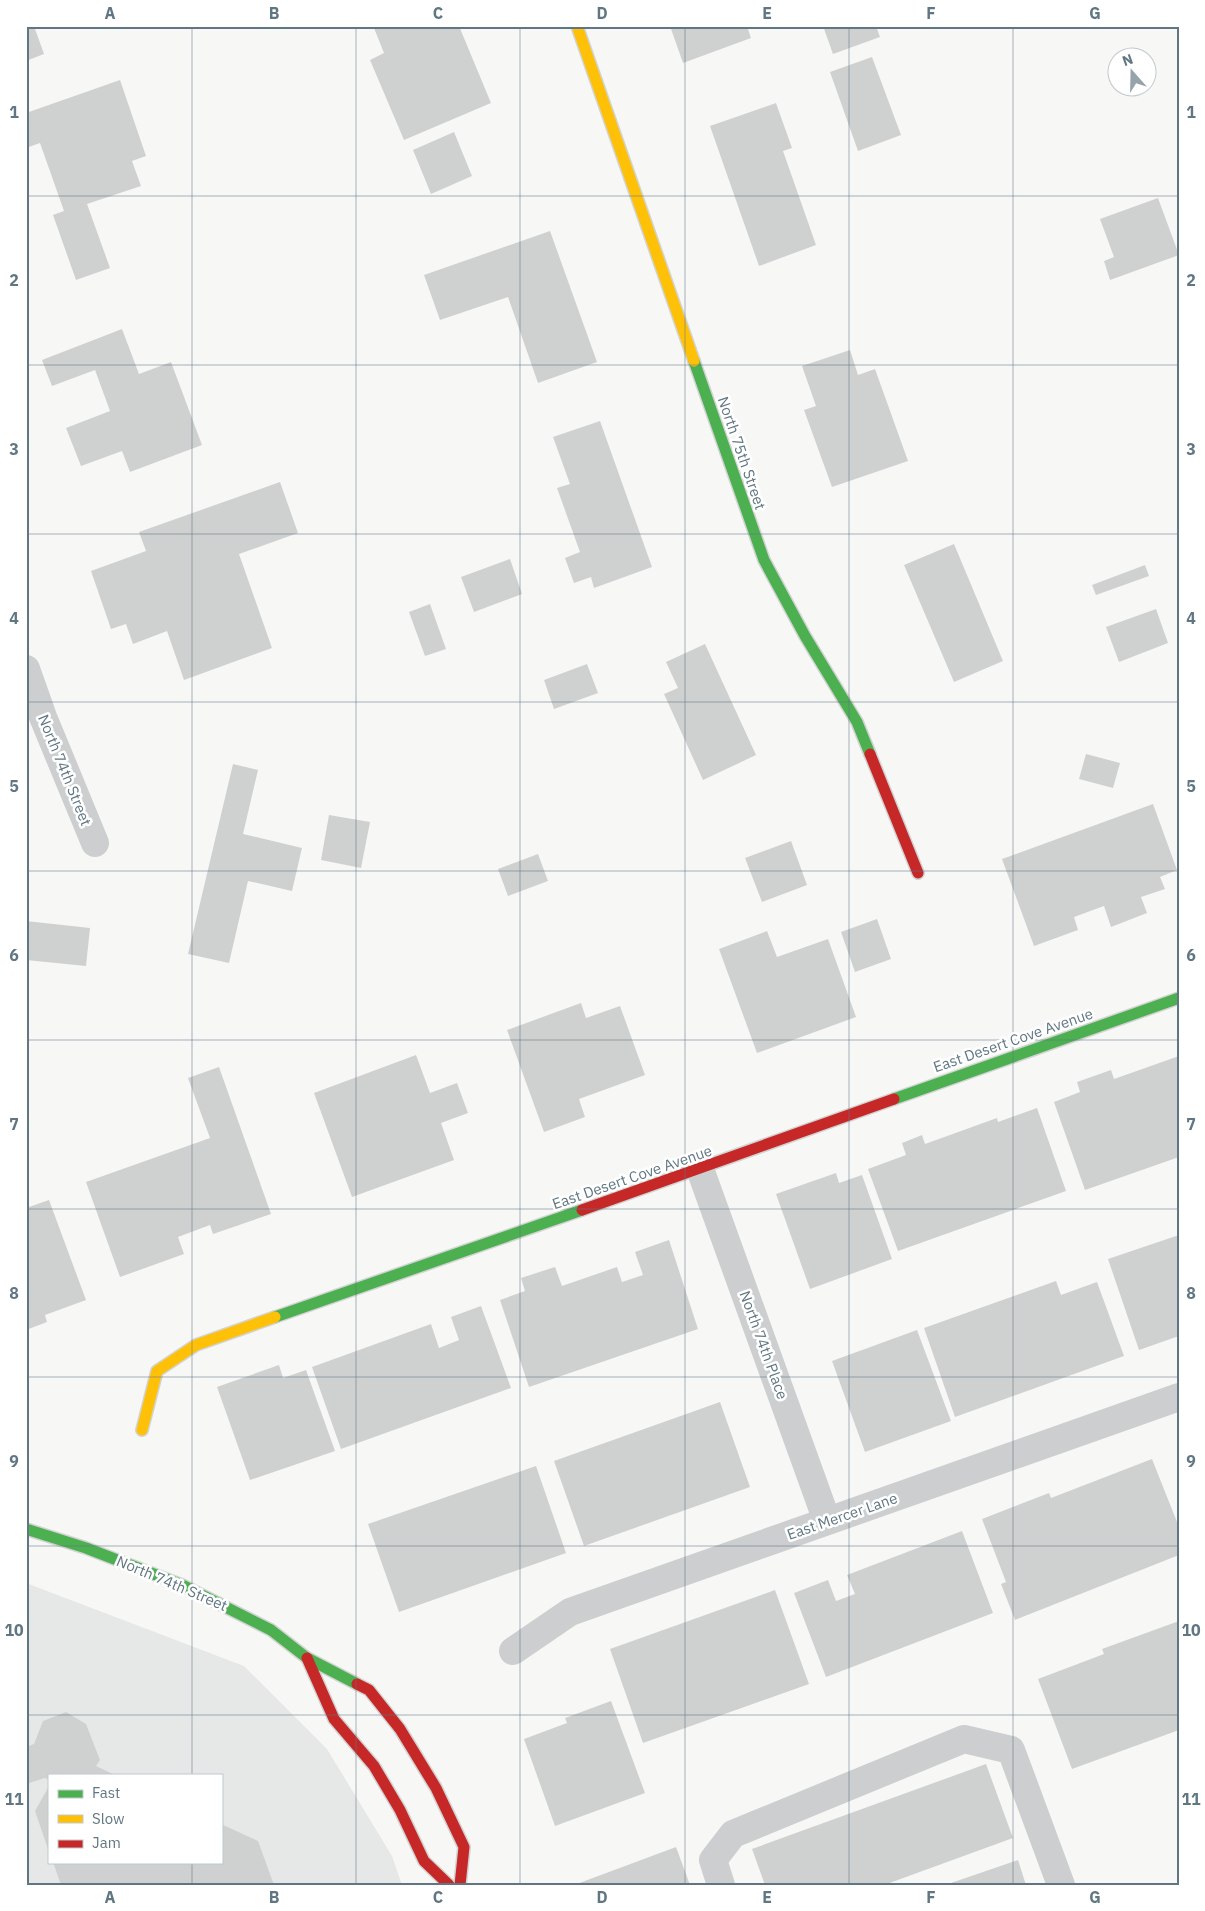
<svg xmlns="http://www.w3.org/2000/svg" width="1205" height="1911" font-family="'IBM Plex Sans',sans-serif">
  <rect width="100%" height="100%" fill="#f7f7f5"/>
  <!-- built -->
  <path fill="#e6e8e8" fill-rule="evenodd" d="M 26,1583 L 244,1666 L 327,1749 L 392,1856 L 402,1885 L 26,1885 ZM 49,1775 L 221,1775 L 221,1862 L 49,1862 Z"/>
  <!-- building -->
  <path fill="#cfd1d1" d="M 26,26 L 34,26 L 44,54 L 26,61 Z
    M 378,26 L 459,26 L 491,103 L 404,140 L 370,60 L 384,53 L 374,28 Z
    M 670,26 L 747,26 L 751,38 L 683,63 Z
    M 823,26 L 876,26 L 880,37 L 833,54 Z
    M 872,57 L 901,135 L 858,151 L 830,72 Z
    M 120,80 L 146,156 L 132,161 L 141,186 L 87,204 L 110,268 L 76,280 L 53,215 L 64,211 L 40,143 L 26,148 L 26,113 Z
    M 776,103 L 792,148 L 783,151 L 816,245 L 759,266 L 710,126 Z
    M 454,132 L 472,176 L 431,194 L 413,150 Z
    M 1158,198 L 1179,255 L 1110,280 L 1104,261 L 1114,257 L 1100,219 Z
    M 550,231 L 597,362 L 538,383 L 508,297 L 440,320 L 424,275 Z
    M 122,329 L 139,374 L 171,362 L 202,445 L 130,472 L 122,451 L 81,466 L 66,428 L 110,411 L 95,370 L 52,386 L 42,360 Z
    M 850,350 L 858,375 L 875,369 L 908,461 L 832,487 L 804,410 L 816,406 L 802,366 Z
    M 600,421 L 652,567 L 594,588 L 591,577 L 574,583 L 565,558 L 580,552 L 557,488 L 570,484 L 553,437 Z
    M 280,482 L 298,533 L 239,554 L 272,648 L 184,680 L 167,631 L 133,644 L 126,624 L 111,629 L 91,571 L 146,551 L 139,532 Z
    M 954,544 L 1003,661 L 954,682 L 904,565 Z
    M 510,559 L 522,594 L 474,612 L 461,577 Z
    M 1145,565 L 1149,576 L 1096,595 L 1092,585 Z
    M 430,604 L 446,649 L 425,656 L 409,612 Z
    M 1156,609 L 1168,643 L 1119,662 L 1106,627 Z
    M 705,644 L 756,755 L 703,780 L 664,694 L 678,688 L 666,662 Z
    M 587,664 L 598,693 L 554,709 L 544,680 Z
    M 1086,754 L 1120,763 L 1113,788 L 1079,779 Z
    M 233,764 L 258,770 L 243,834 L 302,848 L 292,891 L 248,881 L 229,963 L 188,954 Z
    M 1153,804 L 1177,870 L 1160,877 L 1165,889 L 1141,897 L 1147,913 L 1111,927 L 1104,906 L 1074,917 L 1078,930 L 1034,946 L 1002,859 Z
    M 329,815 L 370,822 L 361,868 L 321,860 Z
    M 791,841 L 807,885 L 762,902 L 745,858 Z
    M 538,854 L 548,881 L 508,896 L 498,869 Z
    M 877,919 L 891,959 L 855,972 L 841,932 Z
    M 26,921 L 90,928 L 86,966 L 26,960 Z
    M 767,931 L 777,957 L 828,939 L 856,1017 L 757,1053 L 719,949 Z
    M 581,1003 L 586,1018 L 620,1006 L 645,1075 L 579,1099 L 585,1117 L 544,1132 L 507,1030 Z
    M 416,1055 L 430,1093 L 457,1083 L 468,1113 L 441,1123 L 454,1160 L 352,1197 L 314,1093 Z
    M 1179,1056 L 1179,1157 L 1085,1190 L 1054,1102 L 1080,1092 L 1077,1082 L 1111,1070 L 1114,1079 Z
    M 219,1067 L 271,1214 L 213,1234 L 210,1225 L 178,1237 L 184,1254 L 120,1277 L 86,1182 L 210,1138 L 188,1078 Z
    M 1037,1108 L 1066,1191 L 898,1251 L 868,1169 L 906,1155 L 902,1143 L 922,1135 L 925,1144 L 997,1118 L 998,1122 Z
    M 836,1173 L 839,1183 L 862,1175 L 892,1259 L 810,1289 L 776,1194 Z
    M 49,1200 L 86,1300 L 45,1315 L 47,1322 L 26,1330 L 26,1208 Z
    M 1179,1235 L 1179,1336 L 1139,1350 L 1108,1259 Z
    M 669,1240 L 698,1329 L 529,1387 L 500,1300 L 525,1291 L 521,1278 L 555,1267 L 562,1286 L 617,1267 L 622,1282 L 643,1275 L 635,1252 Z
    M 1056,1281 L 1061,1295 L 1097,1282 L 1124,1356 L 955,1417 L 924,1328 Z
    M 481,1306 L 511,1388 L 341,1449 L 312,1367 L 431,1324 L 439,1348 L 459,1340 L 451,1317 Z
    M 917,1330 L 951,1421 L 865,1452 L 832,1361 Z
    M 279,1365 L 283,1378 L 306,1370 L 335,1451 L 250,1480 L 217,1387 Z
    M 720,1402 L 750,1487 L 584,1546 L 554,1461 Z
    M 1152,1459 L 1179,1527 L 1179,1555 L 1015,1620 L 1001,1584 L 1006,1582 L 982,1519 L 1049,1493 L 1051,1498 Z
    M 536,1466 L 566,1553 L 399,1612 L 368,1524 Z
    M 962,1531 L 993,1613 L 826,1677 L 794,1593 L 828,1580 L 836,1601 L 855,1594 L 847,1575 Z
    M 775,1590 L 809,1684 L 643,1743 L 610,1649 Z
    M 1179,1621 L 1179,1730 L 1072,1769 L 1038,1679 L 1104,1654 L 1102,1649 Z
    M 611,1701 L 645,1793 L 555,1826 L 524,1739 L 567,1723 L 565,1718 Z
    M 66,1712 L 86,1724 L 100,1760 L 96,1766 L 115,1775 L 49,1775 L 49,1780 L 45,1778 L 26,1784 L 26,1747 L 34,1744 L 43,1721 Z
    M 986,1764 L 1013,1838 L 884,1885 L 765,1885 L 752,1849 Z
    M 49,1786 L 49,1849 L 48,1849 L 35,1811 Z
    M 221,1824 L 258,1841 L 274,1885 L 61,1885 L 53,1862 L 221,1862 Z
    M 676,1847 L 690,1885 L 574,1885 Z
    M 1018,1860 L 1026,1885 L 948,1885 L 948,1884 Z"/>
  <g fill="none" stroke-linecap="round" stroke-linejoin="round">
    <defs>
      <path id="fast" d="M 694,361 L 764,560 L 805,636 L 857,722 L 870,754
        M 894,1099 L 1179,998
        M 275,1317 L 582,1210
        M 26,1529 L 86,1548 L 182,1585 L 271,1630 L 307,1658 L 357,1684"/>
      <path id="slow" d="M 577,26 L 694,361
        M 142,1430 L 157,1371 L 196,1345 L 275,1317"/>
      <path id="jam" d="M 870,754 L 918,873
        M 582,1210 L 894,1099
        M 307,1658 L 334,1719 L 374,1766 L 400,1810 L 424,1861 L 449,1885
        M 357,1684 L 369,1690 L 400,1729 L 436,1788 L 464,1847 L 460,1885"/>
    </defs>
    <!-- fast casing -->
    <use href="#fast" stroke="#d2d4d4" stroke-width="14"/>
    <!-- slow casing -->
    <use href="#slow" stroke="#d2d4d4" stroke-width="14"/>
    <!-- jam casing -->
    <use href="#jam" stroke="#d2d4d4" stroke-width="14"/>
    <!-- street -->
    <path stroke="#cccecf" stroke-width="28" d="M 26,669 L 43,717 L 95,843
      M 700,1169 L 827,1521
      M 513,1651 L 570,1612 L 1179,1397
      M 721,1885 L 713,1860 L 733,1834 L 964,1739 L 1011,1750 L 1061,1885"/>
    <!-- fast -->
    <use href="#fast" stroke="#4caf50" stroke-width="11"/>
    <!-- slow -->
    <use href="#slow" stroke="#ffc107" stroke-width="11"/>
    <!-- jam -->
    <use href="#jam" stroke="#c62828" stroke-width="11"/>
  </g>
  <!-- grid -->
  <path fill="none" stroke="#607783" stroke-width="1" stroke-opacity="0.55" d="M 192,26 L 192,1775M 356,26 L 356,1885M 520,26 L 520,1885M 685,26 L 685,1885M 849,26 L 849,1885M 1013,26 L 1013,1885M 26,196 L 1179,196M 26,365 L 1179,365M 26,534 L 1179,534M 26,702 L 1179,702M 26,871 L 1179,871M 26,1040 L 1179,1040M 26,1209 L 1179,1209M 26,1377 L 1179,1377M 26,1546 L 1179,1546M 26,1715 L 1179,1715M 192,1862 L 192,1885"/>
  <g text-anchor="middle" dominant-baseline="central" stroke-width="5" stroke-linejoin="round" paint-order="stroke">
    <!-- street labels -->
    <g font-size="15" fill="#607783" stroke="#fff">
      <text transform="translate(742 453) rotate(71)">North 75th Street</text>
      <text transform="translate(65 770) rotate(68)">North 74th Street</text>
      <text transform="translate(1013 1040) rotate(-19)">East Desert Cove Avenue</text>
      <text transform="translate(632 1177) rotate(-19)">East Desert Cove Avenue</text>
      <text transform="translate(764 1345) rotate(70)">North 74th Place</text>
      <text transform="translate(842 1516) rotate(-19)">East Mercer Lane</text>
      <text transform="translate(172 1583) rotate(23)">North 74th Street</text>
    </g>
  </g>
  <!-- border -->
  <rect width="1205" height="1911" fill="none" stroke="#ffffff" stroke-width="55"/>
  <!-- legend -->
  <rect x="48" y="1774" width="175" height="90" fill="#ffffff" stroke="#bfc9cd"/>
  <rect x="58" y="1790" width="25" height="8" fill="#4caf50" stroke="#bfc9cd"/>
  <text x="92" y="1798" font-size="15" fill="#607783">Fast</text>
  <rect x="58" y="1815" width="25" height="8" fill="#ffc107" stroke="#bfc9cd"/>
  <text x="92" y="1824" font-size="15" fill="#607783">Slow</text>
  <rect x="58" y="1840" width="25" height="8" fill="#c62828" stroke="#bfc9cd"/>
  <text x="92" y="1848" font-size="15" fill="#607783">Jam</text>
  <!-- north arrow -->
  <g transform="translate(1132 72) rotate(340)"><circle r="24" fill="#ffffff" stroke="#bfc9cd"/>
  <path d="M0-4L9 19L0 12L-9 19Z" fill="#95a4ab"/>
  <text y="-8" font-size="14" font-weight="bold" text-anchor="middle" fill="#607783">N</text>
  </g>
  <rect x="28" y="28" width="1150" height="1856" fill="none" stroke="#607783" stroke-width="2"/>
  <g font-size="16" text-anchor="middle" font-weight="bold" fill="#607783">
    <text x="110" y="19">A</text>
    <text x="274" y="19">B</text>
    <text x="438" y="19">C</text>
    <text x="602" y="19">D</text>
    <text x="767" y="19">E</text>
    <text x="931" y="19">F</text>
    <text x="1095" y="19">G</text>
    <text x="14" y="118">1</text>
    <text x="1191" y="118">1</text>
    <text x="14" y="286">2</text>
    <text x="1191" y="286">2</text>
    <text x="14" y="455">3</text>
    <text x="1191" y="455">3</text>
    <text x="14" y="624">4</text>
    <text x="1191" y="624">4</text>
    <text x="14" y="792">5</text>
    <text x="1191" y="792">5</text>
    <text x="14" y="961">6</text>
    <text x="1191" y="961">6</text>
    <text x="14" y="1130">7</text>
    <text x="1191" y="1130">7</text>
    <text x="14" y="1299">8</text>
    <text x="1191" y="1299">8</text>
    <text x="14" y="1467">9</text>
    <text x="1191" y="1467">9</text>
    <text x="14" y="1636">10</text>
    <text x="1191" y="1636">10</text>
    <text x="14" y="1805">11</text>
    <text x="1191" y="1805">11</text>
    <text x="110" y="1903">A</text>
    <text x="274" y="1903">B</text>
    <text x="438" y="1903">C</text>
    <text x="602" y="1903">D</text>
    <text x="767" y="1903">E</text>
    <text x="931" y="1903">F</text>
    <text x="1095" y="1903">G</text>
  </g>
</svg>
